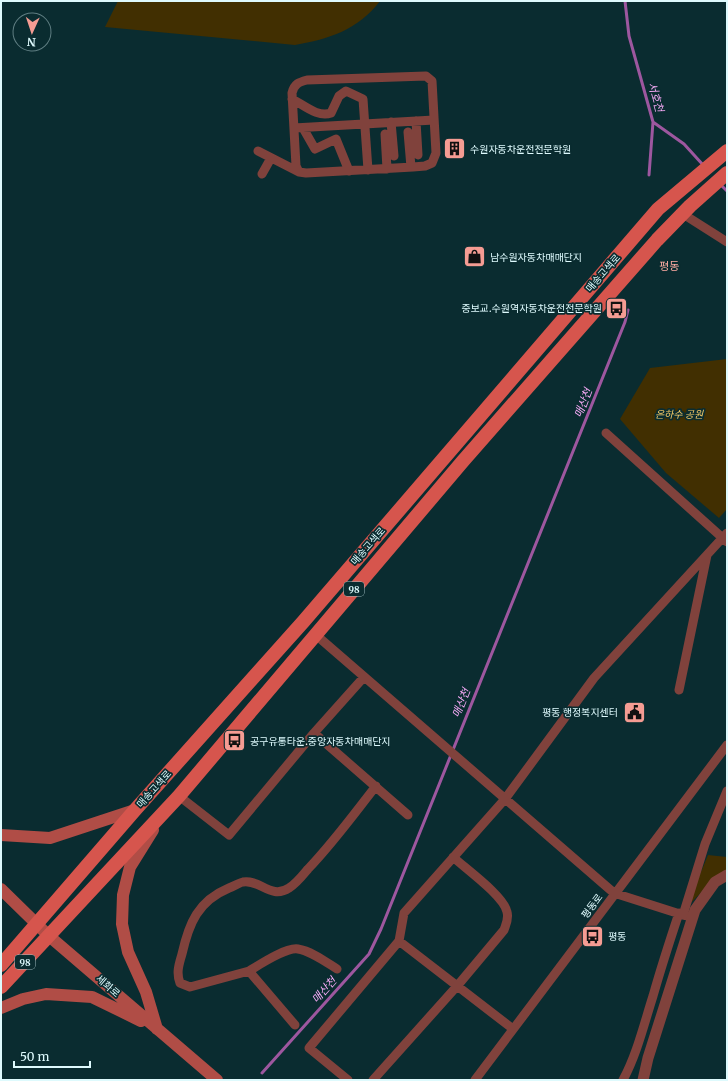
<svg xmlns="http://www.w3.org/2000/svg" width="728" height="1081" font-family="Merriweather,'Noto Sans KR',serif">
  <rect width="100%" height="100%" fill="#0a2c30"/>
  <!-- green -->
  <path fill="#412f01" d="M 118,1 L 380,1 C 358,30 329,39 295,45 L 105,27 Z
    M 727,359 L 727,509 L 719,518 L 666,473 L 620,419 L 650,368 Z
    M 708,855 L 727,857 L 727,873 L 714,879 L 686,908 Z"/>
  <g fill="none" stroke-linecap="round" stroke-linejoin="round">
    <!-- stream -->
    <path stroke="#9d579f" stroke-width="3" d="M 625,1 L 629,36 L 653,122 L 684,144 L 704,166
      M 649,175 L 653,122
      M 720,184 L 727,191
      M 262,1073 L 369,954 L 381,929 L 625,322 L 628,310"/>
    <!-- minor -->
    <path stroke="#80423c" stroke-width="9" d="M 426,76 L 432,81 L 436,153 L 432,163 L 425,166 L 413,167 L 306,173 L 299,172 L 296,166 L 292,93 C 294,84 299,82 307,80 Z
      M 292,99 C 304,105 318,118 331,113 L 339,96 L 346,91 L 363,99 L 368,170
      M 416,121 L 418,155
      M 391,122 L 394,156
      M 294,128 L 434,120
      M 303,128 L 315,149 L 336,139 L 349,171
      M 408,132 L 411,167
      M 385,134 L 387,169
      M 258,151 L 299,172
      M 262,174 L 271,158
      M 683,214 L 727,242
      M 606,433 L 727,542
      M 316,635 L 614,893 L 683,915
      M 679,690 L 707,555
      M 314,733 L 408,815
      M 179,796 L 229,835 L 314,733 L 364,677
      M 688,916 L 683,915 L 705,844 L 727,791
      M 399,941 L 404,913 L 505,799 L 594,678 L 727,533
      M 249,971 L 190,987 L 180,983 C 176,973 179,964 182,954 C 189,923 198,901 229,888 C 234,886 239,883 243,882 C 260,879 271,900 289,888 C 296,884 303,875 308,869 C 333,843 354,814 376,786
      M 295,1025 L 249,971 C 259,965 286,947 298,949 C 311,951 326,962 337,969
      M 348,1080 L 309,1048 L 399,941 L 513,1029
      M 373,1080 L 458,985 L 504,930 C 506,924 509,919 507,912 C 504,896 466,869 453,857
      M 475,1080 L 727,745
      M 623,1080 C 637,1054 644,1024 653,996 C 661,968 670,940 679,913"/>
    <!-- tertiary -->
    <path stroke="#80423c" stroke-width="11" d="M 643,1080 L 648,1058 L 695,910 L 715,882 L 727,875"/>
    <!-- secondary -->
    <path stroke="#b04d46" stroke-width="12" d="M 153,830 L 130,867 L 123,895 L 122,924 L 128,952 L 146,992 L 157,1029
      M 1,835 L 50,838 L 135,810
      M 1,889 L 49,936 L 217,1080
      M 1,1008 L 23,999 L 46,994 L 92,997 L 141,1021"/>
    <!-- primary -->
    <path stroke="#d6554d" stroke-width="14" d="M 1,965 L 135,810 L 303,622 L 658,209 L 727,151
      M 1,987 L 179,796 L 463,461 L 657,240 L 690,206 L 727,173"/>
  </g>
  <!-- icons -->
  <defs>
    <symbol id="building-square" viewBox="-11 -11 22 22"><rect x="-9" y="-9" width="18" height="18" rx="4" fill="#f59c93" stroke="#0a2c30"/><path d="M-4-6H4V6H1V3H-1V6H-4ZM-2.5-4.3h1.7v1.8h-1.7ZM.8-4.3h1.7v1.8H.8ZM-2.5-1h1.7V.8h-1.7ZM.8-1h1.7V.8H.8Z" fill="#111"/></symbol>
    <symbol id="shop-square" viewBox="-11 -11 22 22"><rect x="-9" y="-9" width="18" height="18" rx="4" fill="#f59c93" stroke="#0a2c30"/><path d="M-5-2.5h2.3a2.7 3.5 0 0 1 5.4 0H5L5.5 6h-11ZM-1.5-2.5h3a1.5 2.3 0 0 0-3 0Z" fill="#111"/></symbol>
    <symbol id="bus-square" viewBox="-11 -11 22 22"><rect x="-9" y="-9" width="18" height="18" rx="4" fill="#f59c93" stroke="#0a2c30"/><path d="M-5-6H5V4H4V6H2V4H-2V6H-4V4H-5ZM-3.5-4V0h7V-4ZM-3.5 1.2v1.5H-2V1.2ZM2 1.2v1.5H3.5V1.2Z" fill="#111"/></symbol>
    <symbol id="civic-square" viewBox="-11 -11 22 22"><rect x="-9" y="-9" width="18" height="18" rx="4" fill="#f59c93" stroke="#0a2c30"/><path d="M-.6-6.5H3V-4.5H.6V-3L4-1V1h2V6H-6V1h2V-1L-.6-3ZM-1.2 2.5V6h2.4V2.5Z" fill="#111"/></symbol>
  </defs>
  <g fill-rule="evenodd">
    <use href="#building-square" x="442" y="136" width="25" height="25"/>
    <use href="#shop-square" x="462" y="244" width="25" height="25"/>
    <use href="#bus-square" x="604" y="296" width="25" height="25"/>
    <use href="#civic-square" x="622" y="700" width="25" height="25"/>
    <use href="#bus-square" x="222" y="728" width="25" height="25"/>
    <use href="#bus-square" x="580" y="924" width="25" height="25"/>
  </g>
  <g text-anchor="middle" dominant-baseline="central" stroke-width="3.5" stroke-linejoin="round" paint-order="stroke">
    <!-- shield labels -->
    <g fill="#0a2c30" stroke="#9ebcc0" stroke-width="1">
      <rect x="344" y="582" width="20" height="14" rx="3"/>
      <rect x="15" y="955" width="20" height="14" rx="3"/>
    </g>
    <g font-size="9" font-weight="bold" fill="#defafd">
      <text x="354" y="589">98</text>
      <text x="25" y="962">98</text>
    </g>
    <!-- poi labels -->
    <g font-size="10" fill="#defafd" stroke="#0a2c30" text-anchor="start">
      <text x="470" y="149">수원자동차운전전문학원</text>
      <text x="490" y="257">남수원자동차매매단지</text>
      <text x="602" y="308" text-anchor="end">중보교.수원역자동차운전전문학원</text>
      <text x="618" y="712" text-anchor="end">평동 행정복지센터</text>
      <text x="250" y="741">공구유통타운.중앙자동차매매단지</text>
      <text x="608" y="936">평동</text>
    </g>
    <!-- street labels -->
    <g font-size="10" fill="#defafd" stroke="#0a2c30">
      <text transform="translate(603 273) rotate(-49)">매송고색로</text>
      <text transform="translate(368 546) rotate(-49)">매송고색로</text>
      <text transform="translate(154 789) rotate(-48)">매송고색로</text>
      <text transform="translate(592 906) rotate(-53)">평동로</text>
      <text transform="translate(108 986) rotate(41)">세화로</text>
    </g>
    <!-- park labels -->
    <g font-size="10" font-style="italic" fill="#face68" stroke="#0a2c30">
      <text x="679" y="414">은하수 공원</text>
    </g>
    <!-- water labels -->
    <g font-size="11" font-style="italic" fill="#f4a9f5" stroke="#0a2c30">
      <text transform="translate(656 97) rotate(74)">서호천</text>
      <text transform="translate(583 403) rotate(-69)">매산천</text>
      <text transform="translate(461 703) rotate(-68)">매산천</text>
      <text transform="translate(324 990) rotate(-48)">매산천</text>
    </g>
    <!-- neighbourhood labels -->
    <g font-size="11" fill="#feaba2" stroke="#0a2c30">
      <text x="669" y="266">평동</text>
    </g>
  </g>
  <!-- border -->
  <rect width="728" height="1081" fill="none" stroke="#defafd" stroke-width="4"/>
  <!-- north arrow -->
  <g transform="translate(32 32) rotate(183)"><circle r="19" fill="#0a2c30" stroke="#5f7e82"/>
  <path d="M0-3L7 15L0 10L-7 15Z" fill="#f59c93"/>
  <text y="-6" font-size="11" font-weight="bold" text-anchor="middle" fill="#defafd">N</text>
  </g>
  <!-- scale -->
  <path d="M14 1061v6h76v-6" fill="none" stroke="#defafd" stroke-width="2"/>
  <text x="20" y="1061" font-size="12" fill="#defafd" stroke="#0a2c30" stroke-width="3" paint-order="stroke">50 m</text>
</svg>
